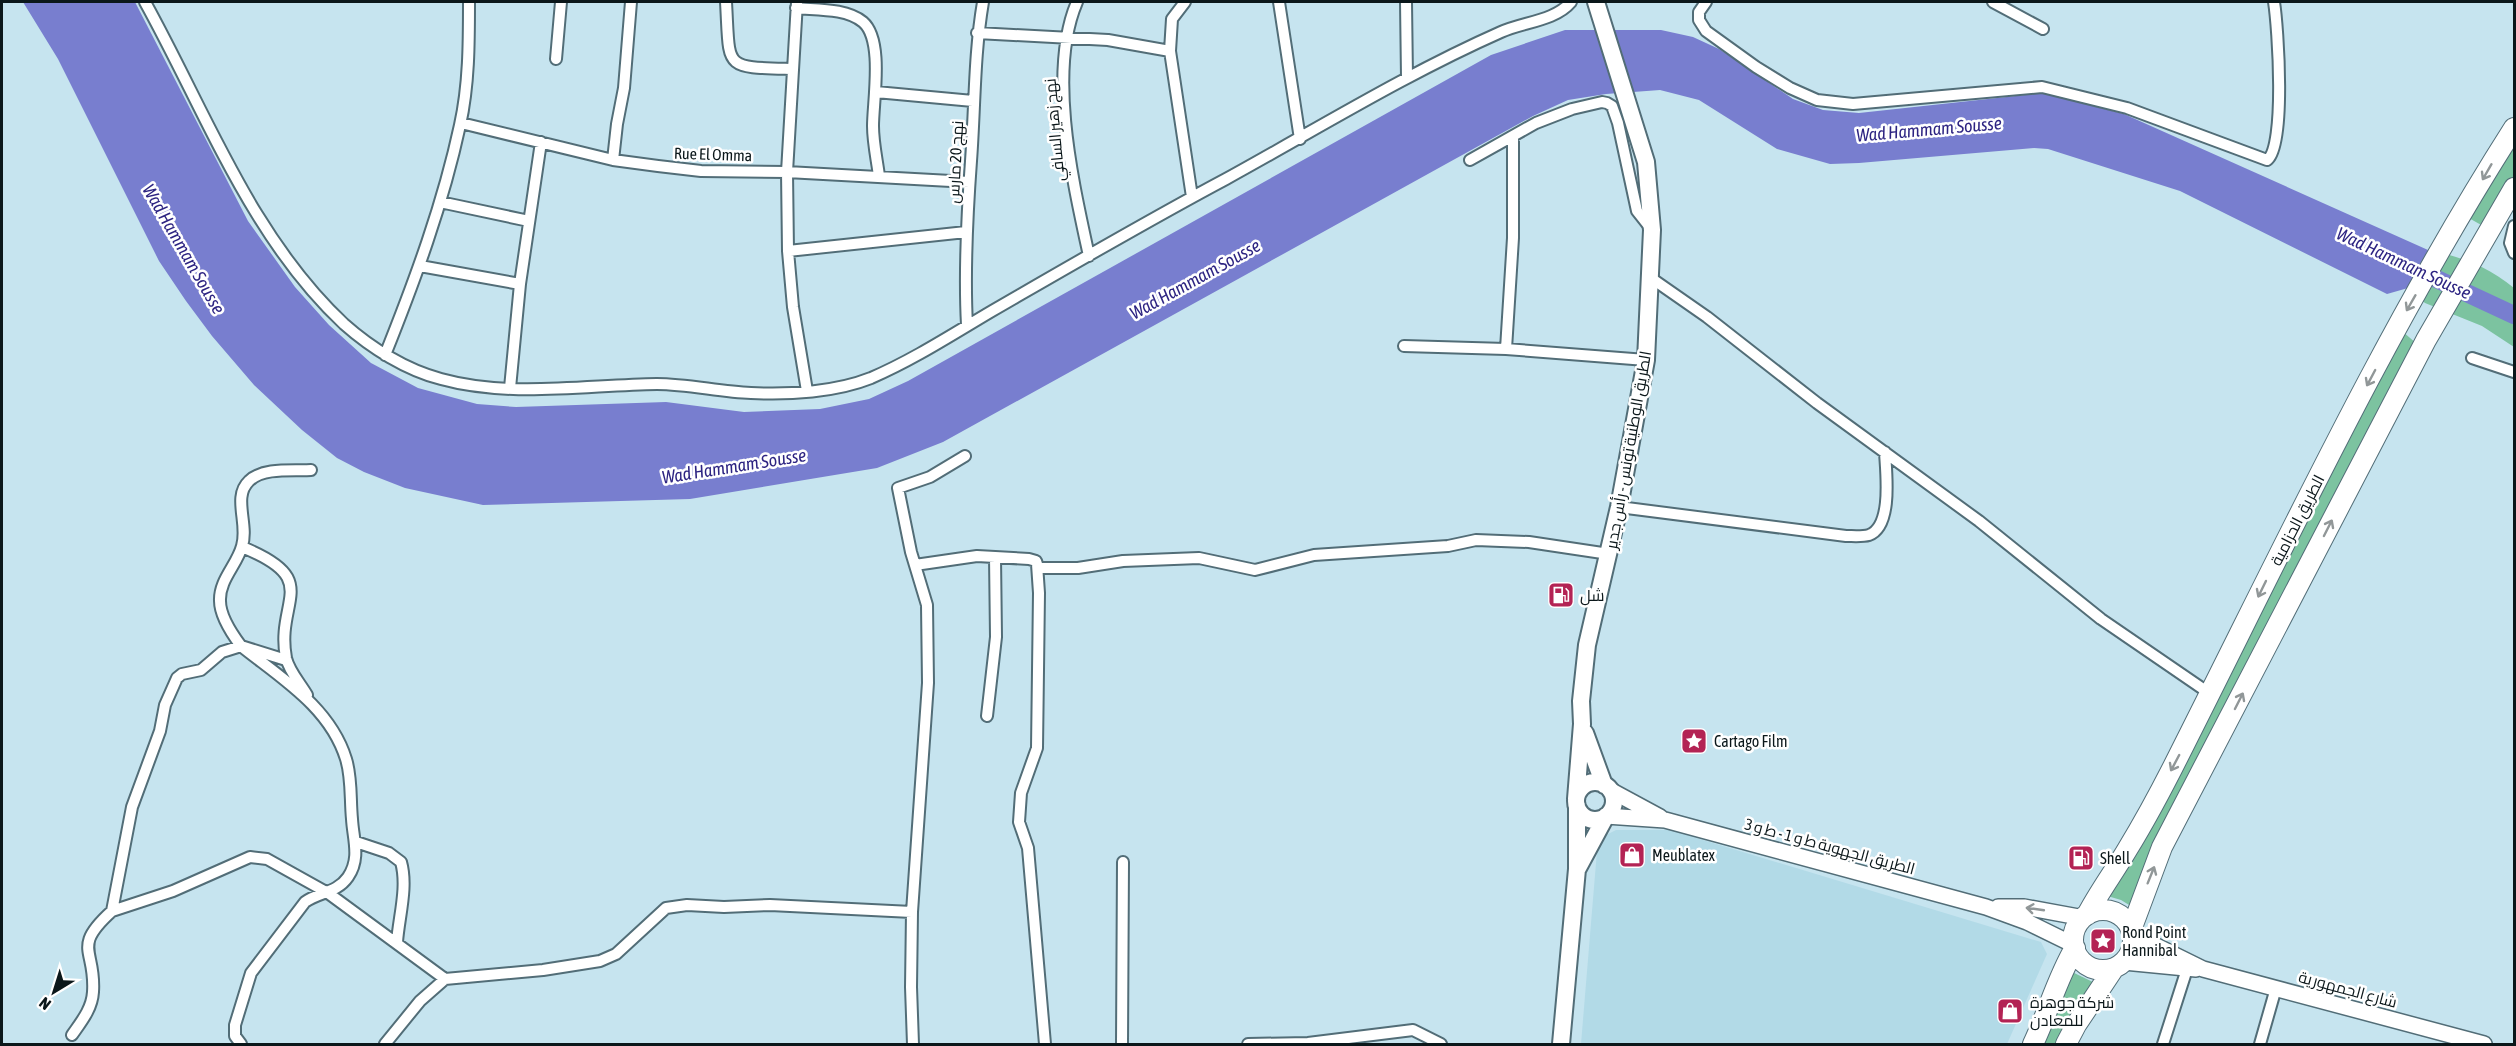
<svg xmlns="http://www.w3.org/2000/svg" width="2516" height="1046" font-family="'Asap Condensed',Cairo,sans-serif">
  <rect width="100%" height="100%" fill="#c6e4ef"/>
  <!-- built -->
  <path fill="#b2dae7" d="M 1616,830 L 1670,830 L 2041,942 L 2047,954 L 2007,1044 L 1581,1044 L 1598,839 Z"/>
  <!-- green -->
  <path fill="#7cc3a0" d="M 2514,139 L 2514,177 L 2483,226 L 2467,217 Z
    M 2428,250 C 2460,256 2489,267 2514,288 L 2514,347 L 2482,326 L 2425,303 L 2408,288 Z
    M 2402,331 L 2417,344 L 2134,908 L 2121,900 L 2104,895 Z
    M 2068,970 L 2097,984 L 2060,1044 L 2039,1044 Z"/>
  <!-- water -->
  <path fill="#787ecf" d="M 23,2 L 135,2 L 248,221 L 295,287 L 329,325 L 371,363 L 418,388 L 477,404 L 516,407 L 666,402 L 744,412 L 820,409 L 869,399 L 908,381 L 1491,55 L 1565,30 L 1661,30 L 1693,37 L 1719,49 L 1793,99 L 1823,110 L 1859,113 L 2043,93 L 2124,114 L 2428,250 L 2408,288 L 2387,294 L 2180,191 L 2048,149 L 2034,148 L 1859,163 L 1830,164 L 1777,149 L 1699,100 L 1660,90 L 1606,94 L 1568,100 L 1533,116 L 943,442 L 877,468 L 690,499 L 483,505 L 405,488 L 364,472 L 337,458 L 302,430 L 254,385 L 212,336 L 186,301 L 159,261 L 58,59 Z"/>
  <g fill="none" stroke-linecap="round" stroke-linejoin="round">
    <!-- river -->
    <path stroke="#787ecf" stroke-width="18" d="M 2413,268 L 2514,315"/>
    <defs>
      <path id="street" d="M 145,2 C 206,112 250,236 344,324 C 371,348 406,370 441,379 C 510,398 586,385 657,384 C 688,384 720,392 751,393 C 789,395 836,392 871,378 C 913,360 953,334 992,311 C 1070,266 1147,221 1226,179 C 1317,129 1406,74 1501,32 C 1523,22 1555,21 1571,2
        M 726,2 C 730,70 722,67 793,69
        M 797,2 L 787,172 L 788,251 L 793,307 L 807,391
        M 1077,2 C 1047,72 1073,182 1089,256
        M 1279,2 L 1300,139
        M 1406,2 L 1407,78
        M 1706,2 L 1699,12 L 1699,20 L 1706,31 L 1756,67 L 1790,88 L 1817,100 L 1853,104 L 2042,87 L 2127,108 L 2267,160 C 2286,147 2278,27 2274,2
        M 1993,2 L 2043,29
        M 796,8 C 816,10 846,8 863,22 C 884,40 873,101 873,126 C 873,143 877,160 879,176
        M 977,33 L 1108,40 L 1170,51 L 1192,197
        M 1170,51 L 1172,19 L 1185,2
        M 556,59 L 561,2
        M 876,92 L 973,101
        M 461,123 L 613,160 L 658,166 L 701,171 L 787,172 L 969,182
        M 613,160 L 617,124 L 624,88 L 631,2
        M 1470,160 L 1536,123 L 1572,109 L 1602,102 L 1607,103 L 1612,106 L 1618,123 L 1637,211 L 1652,230
        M 440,202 L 529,221
        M 2514,226 L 2510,243 L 2514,253
        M 788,251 L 966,232
        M 420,266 L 520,284
        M 1651,278 L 1707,317 L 1817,403 L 1979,521 L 2101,619 L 2209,693
        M 967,325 C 964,270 967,216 971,161 C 975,107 974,55 983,2
        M 1404,346 L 1506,349 L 1646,360
        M 1506,349 L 1513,238 L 1513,136
        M 385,355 C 415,280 443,204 460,125 C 469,85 469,42 469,2
        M 2472,358 L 2514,372
        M 510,388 L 520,284 L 541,142
        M 1619,507 L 1846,536 C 1853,536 1862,537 1869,535 C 1893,526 1886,472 1885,452
        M 242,547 C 324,580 275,600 286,658 C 289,671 300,683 307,695
        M 915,565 L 977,556 L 1029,559 L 1036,561 L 1037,564 L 1039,593 L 1037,748 L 1021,793 L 1019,822 L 1028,848 L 1045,1044
        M 1038,568 L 1078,568 L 1123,561 L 1199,558 L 1255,570 L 1314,555 L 1448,546 L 1476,540 L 1529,542 L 1609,554
        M 987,716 L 996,637 L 995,557
        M 356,842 L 389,853 L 401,862 C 408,887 399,916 397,942
        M 112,911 L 132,807 L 160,731 L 165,705 L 177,678 L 182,674 L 201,670 L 222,652 L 241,646 L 286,660
        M 912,912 L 911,987 L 913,1044
        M 72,1035 C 81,1022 92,1009 93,992 C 96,949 71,948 112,911 L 173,891 L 250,857 L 267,859 L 328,893 L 445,979
        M 241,1044 L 235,1036 L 235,1025 L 251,973 L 305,902 C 319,892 337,893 348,877 C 361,858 353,839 352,819 C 350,799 352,778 346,759 C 330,707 281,678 241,646 C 232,634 220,616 220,601 C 219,580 237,565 242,546 C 249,524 232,497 249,481 C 263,467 293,471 311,470
        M 385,1044 L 420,1001 L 445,979 L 543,970 L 600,961 L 616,954 L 666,908 L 687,905 L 724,907 L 770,905 L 912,912 L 928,683 L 927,605 L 911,552 L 898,488 L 930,477 L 965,456
        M 1122,1044 L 1123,862
        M 1248,1044 L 1308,1043 L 1413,1030 L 1441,1044
        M 2163,1044 L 2187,969
        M 2260,1044 L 2276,988"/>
      <path id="secondary" d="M 1610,790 L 1660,817
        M 1606,816 L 1665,820 L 1986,907 L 2027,922 L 2074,945
        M 1998,907 L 2024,907 L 2084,918
        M 2132,934 L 2203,969 L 2484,1044
        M 2124,962 L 2196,969"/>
      <path id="primary" d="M 1585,733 L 1604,785
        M1576 801a19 19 0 1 1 38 0a19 19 0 1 1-38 0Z
        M 1576,799 L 1582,724 L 1581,701 L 1587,645 L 1619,507 L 1646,360 L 1652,230 L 1646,162 L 1596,2
        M 1578,868 L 1606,816
        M 1561,1044 L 1577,869 L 1577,806"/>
      <path id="highway" d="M2073 940a30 30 0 1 1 60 0a30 30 0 1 1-60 0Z
        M 2087,915 C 2099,892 2114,872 2127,850 C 2146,819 2163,787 2179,755 C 2286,543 2387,327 2514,128
        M 2131,930 L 2162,847 L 2426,340 L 2514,188
        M 2033,1044 C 2048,1013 2057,978 2075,948
        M 2066,1044 L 2076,1025 L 2114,968"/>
    </defs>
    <!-- street casing -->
    <use href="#street" stroke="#526d77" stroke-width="14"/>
    <!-- secondary casing -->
    <use href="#secondary" stroke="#526d77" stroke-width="18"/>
    <!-- primary casing -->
    <use href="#primary" stroke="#526d77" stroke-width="20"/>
    <!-- highway casing -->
    <use href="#highway" stroke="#526d77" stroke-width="22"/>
    <!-- street -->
    <use href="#street" stroke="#fff" stroke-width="10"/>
    <!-- secondary -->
    <use href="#secondary" stroke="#fff" stroke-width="15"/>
    <!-- primary -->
    <use href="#primary" stroke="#fff" stroke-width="16"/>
    <!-- highway -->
    <use href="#highway" stroke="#fff" stroke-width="20"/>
  </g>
  <!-- one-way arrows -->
  <defs><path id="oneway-shaft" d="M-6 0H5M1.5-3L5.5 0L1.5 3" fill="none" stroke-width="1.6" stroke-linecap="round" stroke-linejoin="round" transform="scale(1.5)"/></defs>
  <g stroke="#919798">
    <use href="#oneway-shaft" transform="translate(2487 172) rotate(120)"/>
    <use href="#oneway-shaft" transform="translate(2411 303) rotate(120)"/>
    <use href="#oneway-shaft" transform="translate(2371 378) rotate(118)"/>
    <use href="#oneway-shaft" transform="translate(2328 528) rotate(-63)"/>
    <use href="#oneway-shaft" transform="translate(2262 589) rotate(116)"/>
    <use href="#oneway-shaft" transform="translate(2239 701) rotate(-63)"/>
    <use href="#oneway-shaft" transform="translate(2175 763) rotate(118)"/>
    <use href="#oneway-shaft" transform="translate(2151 875) rotate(-68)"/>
    <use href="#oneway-shaft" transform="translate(2035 909) rotate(-172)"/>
  </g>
  <!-- icons -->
  <defs>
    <symbol id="fuel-square" viewBox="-11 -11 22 22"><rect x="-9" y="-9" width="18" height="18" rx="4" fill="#b32354" stroke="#fff"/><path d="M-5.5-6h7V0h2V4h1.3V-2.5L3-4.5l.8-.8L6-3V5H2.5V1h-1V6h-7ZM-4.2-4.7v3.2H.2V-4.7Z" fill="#fff"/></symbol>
    <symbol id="sight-square" viewBox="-11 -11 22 22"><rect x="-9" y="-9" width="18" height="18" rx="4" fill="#b32354" stroke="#fff"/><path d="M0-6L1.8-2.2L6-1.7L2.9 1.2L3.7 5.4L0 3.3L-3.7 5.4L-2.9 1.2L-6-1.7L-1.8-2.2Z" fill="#fff"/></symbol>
    <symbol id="shop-square" viewBox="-11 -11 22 22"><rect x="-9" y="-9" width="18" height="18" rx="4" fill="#b32354" stroke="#fff"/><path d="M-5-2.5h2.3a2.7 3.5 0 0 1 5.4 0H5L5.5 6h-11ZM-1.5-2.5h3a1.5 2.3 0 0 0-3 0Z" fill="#fff"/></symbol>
  </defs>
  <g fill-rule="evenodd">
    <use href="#fuel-square" x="1546" y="580" width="30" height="30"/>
    <use href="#sight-square" x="1679" y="726" width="30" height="30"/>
    <use href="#shop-square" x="1617" y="840" width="30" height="30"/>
    <use href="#fuel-square" x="2066" y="843" width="30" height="30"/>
    <use href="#sight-square" x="2088" y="926" width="30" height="30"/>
    <use href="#shop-square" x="1995" y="996" width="30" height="30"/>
  </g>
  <g text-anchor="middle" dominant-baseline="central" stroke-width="5" stroke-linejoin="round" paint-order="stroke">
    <!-- street labels -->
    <g font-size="16" fill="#0b171a" stroke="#fff">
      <text transform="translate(1054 130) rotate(-95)">نهج زهير السافي</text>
      <text transform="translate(713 154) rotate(2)">Rue El Omma</text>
      <text transform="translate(955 162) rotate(-87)">نهج 20 مارس</text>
      <text transform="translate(1628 450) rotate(-80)">الطريق الوطنية تونس - رأس جدير</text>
      <text transform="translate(2297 520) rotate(-63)">الطريق الحزامية</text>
      <text transform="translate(1830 846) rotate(15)">الطريق الجهوية ط و 1 - ط و 3</text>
      <text transform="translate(2348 989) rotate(15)">شارع الجمهورية</text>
    </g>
    <!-- poi labels -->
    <g font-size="16" fill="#0b171a" stroke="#fff" text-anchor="start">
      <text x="1580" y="595">شل</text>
      <text x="1714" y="741">Cartago Film</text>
      <text x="1652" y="855">Meublatex</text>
      <text x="2100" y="858">Shell</text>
      <text x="2122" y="932">Rond Point<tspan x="2122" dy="18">Hannibal</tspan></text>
      <text x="2030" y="1002">شركة جوهرة<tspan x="2030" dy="18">للمعادن</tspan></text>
    </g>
    <!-- water labels -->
    <g font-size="18" font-style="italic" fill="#2d2482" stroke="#fff">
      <text transform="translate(1929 129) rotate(-5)">Wad Hammam Sousse</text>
      <text transform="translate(184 249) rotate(60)">Wad Hammam Sousse</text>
      <text transform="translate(2404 263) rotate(25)">Wad Hammam Sousse</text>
      <text transform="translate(1195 279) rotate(-29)">Wad Hammam Sousse</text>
      <text transform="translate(734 466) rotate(-9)">Wad Hammam Sousse</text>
    </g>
  </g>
  <!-- border -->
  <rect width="2516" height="1046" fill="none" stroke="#0b171a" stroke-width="6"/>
  <!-- north arrow -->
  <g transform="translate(54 992) rotate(218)" stroke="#ffffff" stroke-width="4.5" paint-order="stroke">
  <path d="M0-4.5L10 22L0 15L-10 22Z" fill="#0b171a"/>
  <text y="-9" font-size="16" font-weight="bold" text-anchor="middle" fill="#0b171a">N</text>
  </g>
</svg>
